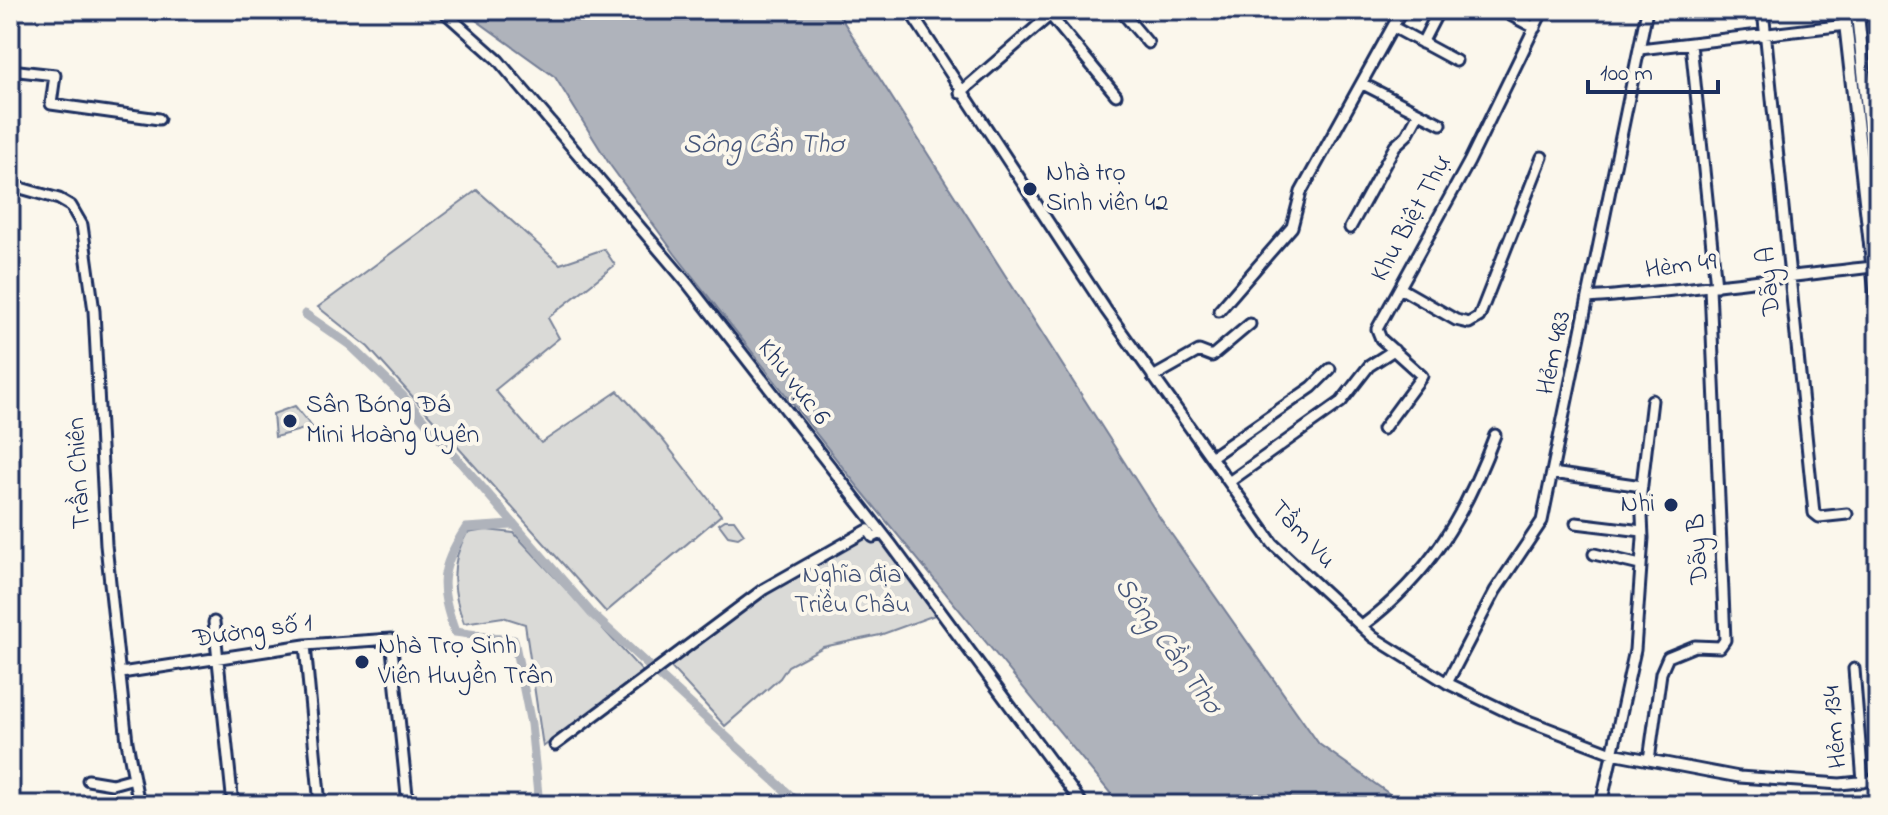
<svg xmlns="http://www.w3.org/2000/svg" width="1888" height="815" font-family="'Indie Flower',sans-serif">
  <rect width="100%" height="100%" fill="#fbf7ec"/>
  <filter id="ink" filterUnits="userSpaceOnUse"><feTurbulence type="fractalNoise" baseFrequency=".0125" numOctaves="2"/><feDisplacementMap in="SourceGraphic" scale="16" xChannelSelector="R" yChannelSelector="G"/><feConvolveMatrix kernelMatrix="1 2 1 2 8 2 1 2 1" color-interpolation-filters="sRGB"/></filter>
  <g filter="url(#ink)">
    <!-- green -->
    <path fill="#dadad7" stroke="#7a849a" stroke-width="2" d="M 477,190 L 560,264 L 604,249 L 615,265 L 548,318 L 559,338 L 495,390 L 541,443 L 618,391 L 662,439 L 721,515 L 606,612 L 368,347 L 318,307 Z
      M 295,406 L 312,427 L 275,437 L 273,414 Z
      M 725,520 L 734,520 L 744,534 L 738,538 L 728,536 L 719,524 Z
      M 869,526 L 935,615 L 880,635 L 823,647 L 788,666 L 780,678 L 725,726 L 665,661 L 802,562 Z
      M 486,530 L 514,533 L 643,672 L 543,747 L 525,624 L 503,617 L 464,623 C 452,592 449,563 467,533 Z"/>
    <!-- water -->
    <path fill="#afb3bb" stroke="#747e96" stroke-width="2" d="M 462,10 L 836,10 L 1160,518 L 1319,744 L 1405,805 L 1120,805 L 859,488 L 675,254 L 610,165 L 555,77 Z"/>
    <g fill="none" stroke-linecap="round" stroke-linejoin="round">
      <!-- canal -->
      <path stroke="#afb3bb" stroke-width="9" d="M 305,314 L 350,345 L 402,395 L 592,614 L 801,805
        M 512,525 L 466,528 C 439,569 439,587 455,632 L 514,640 L 531,724 L 539,805"/>
      <defs>
        <path id="minor" d="M 442,10 L 498,60 L 688,284 L 890,543 L 1083,805
          M 909,10 L 1106,310 L 1273,544 L 1373,637 L 1447,683 L 1518,717 L 1612,753 L 1739,777 L 1840,784 L 1878,780
          M 1120,10 L 1148,43
          M 1501,10 L 1535,28
          M 1763,10 L 1814,513 L 1819,517 L 1847,514
          M 1050,15 L 1116,95
          M 1857,17 L 1878,14
          M 1393,27 L 1456,61
          M 1422,43 L 1439,10
          M 1691,44 L 1716,286
          M 1640,49 L 1846,25
          M 10,70 L 55,75 L 51,104 L 159,119
          M 1363,84 L 1441,124
          M 960,93 L 1056,10
          M 10,185 L 59,199 L 71,206 L 82,225 L 94,311 L 106,545 L 127,742 L 139,805
          M 1350,228 L 1395,146 L 1407,135 L 1419,113
          M 1400,288 L 1456,320 L 1469,323 L 1479,317 L 1542,157
          M 1589,298 C 1684,291 1778,277 1873,267
          M 1219,311 L 1292,227 L 1301,192 L 1402,10
          M 1153,377 L 1199,351 L 1212,356 L 1250,324
          M 1383,429 L 1422,376 L 1381,339 L 1377,329 L 1469,162 L 1543,10
          M 1211,457 L 1312,387 L 1330,369
          M 1552,473 L 1642,486
          M 1229,482 L 1341,402 L 1369,366 L 1394,350
          M 1576,523 L 1642,531
          M 1594,554 L 1640,565
          M 214,622 L 233,805
          M 1362,626 C 1431,574 1465,515 1495,435
          M 305,645 L 320,805
          M 1854,669 L 1863,782
          M 121,673 L 305,645 L 391,639 L 408,805
          M 1447,683 L 1495,591 L 1542,521 L 1647,10
          M 555,745 L 764,589 L 868,530 L 873,537 L 881,533
          M 1649,760 L 1661,673 L 1668,657 L 1695,646 L 1720,647 L 1725,640 L 1710,287
          M 88,780 L 112,784 L 134,778
          M 1601,805 L 1635,650 L 1643,538 L 1641,493 L 1652,400"/>
        <path id="major" d="M 1844,10 L 1878,311
          M 1857,10 L 1878,207"/>
      </defs>
      <!-- minor casing -->
      <use href="#minor" stroke="#1b2f5e" stroke-width="15"/>
      <!-- major casing -->
      <use href="#major" stroke="#1b2f5e" stroke-width="17"/>
      <!-- minor -->
      <use href="#minor" stroke="#fbf7ec" stroke-width="9"/>
      <!-- major -->
      <use href="#major" stroke="#fbf7ec" stroke-width="11"/>
    </g>
  </g>
  <!-- markers -->
  <g fill="#1b2f5e" stroke="#fbf7ec" stroke-width="3">
    <circle cx="1030" cy="189" r="8"/>
    <circle cx="290" cy="421" r="8"/>
    <circle cx="1671" cy="505" r="8"/>
    <circle cx="362" cy="662" r="8"/>
  </g>
  <g text-anchor="middle" dominant-baseline="central" stroke-width="8" stroke-linejoin="round" paint-order="stroke">
    <!-- poi labels -->
    <g font-size="26" fill="#1b2f5e" stroke="#fbf7ec" text-anchor="start">
      <text x="1046" y="174">Nhà trọ<tspan x="1046" dy="30">Sinh viên 42</tspan></text>
      <text x="306" y="406">Sân Bóng Đá<tspan x="306" dy="30">Mini Hoàng Uyên</tspan></text>
      <text x="1655" y="505" text-anchor="end">Nhi</text>
      <text x="378" y="647">Nhà Trọ Sinh<tspan x="378" dy="30">Viên Huyền Trân</tspan></text>
    </g>
    <!-- street labels -->
    <g font-size="26" fill="#1b2f5e" stroke="#fbf7ec">
      <text transform="translate(1412 219) rotate(-61)">Khu Biệt Thự</text>
      <text transform="translate(1681 267) rotate(-7)">Hèm 49</text>
      <text transform="translate(1770 281) rotate(-95)">Dãy A</text>
      <text transform="translate(1555 353) rotate(-78)">Hẻm 483</text>
      <text transform="translate(793 383) rotate(52)">Khu vực 6</text>
      <text transform="translate(80 473) rotate(-93)">Trần Chiên</text>
      <text transform="translate(1302 535) rotate(47)">Tầm Vu</text>
      <text transform="translate(1699 549) rotate(-93)">Dãy B</text>
      <text transform="translate(253 632) rotate(-8)">Đường số 1</text>
      <text transform="translate(1836 727) rotate(-95)">Hẻm 134</text>
    </g>
    <!-- park labels -->
    <g font-size="26" fill="#415176" stroke="#fbf7ec">
      <text x="852" y="576">Nghĩa địa<tspan x="852" dy="30">Triều Châu</tspan></text>
    </g>
    <!-- water labels -->
    <g font-size="28" font-style="italic" fill="#47577a" stroke="#fbf7ec">
      <text x="763" y="145">Sông Cần Thơ</text>
      <text transform="translate(1167 646) rotate(54)">Sông Cần Thơ</text>
    </g>
  </g>
  <!-- margin -->
  <rect width="1888" height="815" fill="none" stroke="#fbf7ec" stroke-width="40"/>
  <rect x="20" y="20" width="1848" height="775" fill="none" stroke="#1b2f5e" stroke-width="3" filter="url(#ink)"/>
  <!-- scale -->
  <path d="M1588 80v12h130v-12" fill="none" stroke="#1b2f5e" stroke-width="4"/>
  <text x="1600" y="80" font-size="24" fill="#1b2f5e" stroke="#fbf7ec" stroke-width="6" paint-order="stroke">100 m</text>
</svg>
